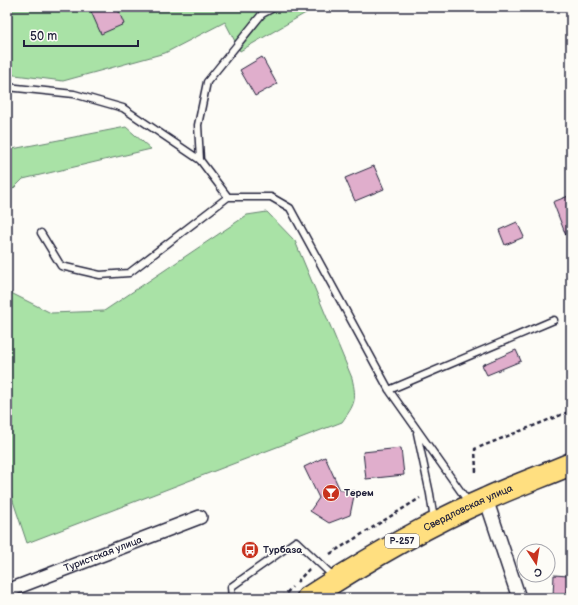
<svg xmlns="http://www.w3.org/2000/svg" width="578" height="605" font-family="'Balsamiq Sans',sans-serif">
  <rect width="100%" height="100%" fill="#fdfcf7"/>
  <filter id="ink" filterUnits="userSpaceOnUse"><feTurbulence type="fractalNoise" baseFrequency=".025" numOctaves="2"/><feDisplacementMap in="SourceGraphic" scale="8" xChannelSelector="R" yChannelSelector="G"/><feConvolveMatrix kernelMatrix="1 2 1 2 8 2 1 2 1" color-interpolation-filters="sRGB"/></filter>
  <g filter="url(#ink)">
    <!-- green -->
    <path fill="#a9e2a6" stroke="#668270" d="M 7,7 L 316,7 L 240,51 L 225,22 L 165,53 L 63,81 L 7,74 Z
      M 126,127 L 151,149 L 23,179 L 7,195 L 7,150 Z
      M 267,212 L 295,241 L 352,378 C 357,400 355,404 342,422 L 27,543 L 7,483 L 7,291 L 51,313 L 104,311 L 247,215 Z"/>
    <!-- building -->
    <path fill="#e0aecc" stroke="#22223b" d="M 89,7 L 117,7 L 124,24 L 101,34 Z
      M 262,57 L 277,84 L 255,96 L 240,70 Z
      M 374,166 L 384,189 L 355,201 L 345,178 Z
      M 571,195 L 571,246 L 570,246 L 553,202 Z
      M 517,222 L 524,237 L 505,245 L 499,230 Z
      M 516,350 L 521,361 L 487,375 L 482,365 Z
      M 401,448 L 404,475 L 366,479 L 363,452 Z
      M 325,457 L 340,490 L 355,491 L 350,515 L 329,523 L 310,511 L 319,498 L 304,467 Z
      M 554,575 L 568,576 L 567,597 L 553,596 Z"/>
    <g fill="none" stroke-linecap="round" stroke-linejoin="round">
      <defs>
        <path id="lane" d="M 7,87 L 74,94 L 123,108 L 200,160 L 228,197 L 129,273 L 100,275 L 61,266 L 41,233
          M 200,160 L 198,125 L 207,82 L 262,14 L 275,7
          M 228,197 L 271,197 L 290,208 L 389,390 L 469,503
          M 389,390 L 554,320
          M 417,433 L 430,494 L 434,520
          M 232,598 L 231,587 L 296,541 L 334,577"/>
        <g id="street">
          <path d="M 486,499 L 519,598"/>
          <path id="s1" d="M 7,591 L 200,517"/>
        </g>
        <g id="highway">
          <path id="s2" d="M 308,598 C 365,561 424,526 486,499 C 514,486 543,476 571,464"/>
        </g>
      </defs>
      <!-- lane casing -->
      <use href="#lane" stroke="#22223b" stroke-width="9"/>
      <!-- street casing -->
      <use href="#street" stroke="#22223b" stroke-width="16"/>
      <!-- highway casing -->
      <use href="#highway" stroke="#22223b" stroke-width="25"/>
      <!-- path -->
      <path stroke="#22223b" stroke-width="2.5" stroke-dasharray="4 3" stroke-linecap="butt" d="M 476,472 L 475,449 L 571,411
        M 330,554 L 420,498
        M 297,582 L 310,568
        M 282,598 L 292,587"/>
      <!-- lane -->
      <use href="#lane" stroke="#fdfcf7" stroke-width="6"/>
      <!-- street -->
      <use href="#street" stroke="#fdfcf7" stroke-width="13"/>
      <!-- highway -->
      <use href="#highway" stroke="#ffdf80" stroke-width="22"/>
    </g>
  </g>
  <!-- icons -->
  <defs>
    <symbol id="bar-disc" viewBox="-11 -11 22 22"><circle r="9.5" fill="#c8321e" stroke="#fdfcf7"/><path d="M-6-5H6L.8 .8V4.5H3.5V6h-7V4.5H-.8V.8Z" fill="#fff"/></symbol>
    <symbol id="bus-disc" viewBox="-11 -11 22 22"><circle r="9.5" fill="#c8321e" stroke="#fdfcf7"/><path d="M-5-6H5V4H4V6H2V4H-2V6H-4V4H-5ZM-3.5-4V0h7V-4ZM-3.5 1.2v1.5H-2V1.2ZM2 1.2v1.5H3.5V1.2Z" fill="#fff"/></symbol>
  </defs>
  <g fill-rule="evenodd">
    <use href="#bar-disc" x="321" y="483" width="20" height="20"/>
    <use href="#bus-disc" x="240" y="540" width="20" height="20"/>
  </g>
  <g text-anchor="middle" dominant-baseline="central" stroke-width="3" stroke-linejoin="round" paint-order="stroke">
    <!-- shield labels -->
    <rect fill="#fdfcf7" stroke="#646373" stroke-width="1" x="385" y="534" width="34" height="14" rx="3"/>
    <g font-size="9" font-weight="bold" fill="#22223b">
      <text x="402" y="541">Р-257</text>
    </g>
    <!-- poi labels -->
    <g font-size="10" font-weight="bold" fill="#22223b" stroke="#fdfcf7" text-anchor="start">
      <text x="344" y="493">Терем</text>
      <text x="263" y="550">Турбаза</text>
    </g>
    <!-- street labels -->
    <g font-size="10" fill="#22223b" stroke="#fdfcf7">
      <text stroke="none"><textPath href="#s2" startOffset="184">Свердловская улица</textPath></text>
      <text stroke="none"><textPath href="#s1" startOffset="103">Туристская улица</textPath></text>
    </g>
  </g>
  <!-- margin -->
  <rect width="578" height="605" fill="none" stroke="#fdfcf7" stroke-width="24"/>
  <rect x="12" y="12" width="554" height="581" fill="none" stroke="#22223b" stroke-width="1.5" filter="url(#ink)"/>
  <!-- north arrow -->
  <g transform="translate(536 563) rotate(168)"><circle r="19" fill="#fdfcf7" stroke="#a5a5ac"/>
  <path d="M0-3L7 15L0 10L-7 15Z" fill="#c8321e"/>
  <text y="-6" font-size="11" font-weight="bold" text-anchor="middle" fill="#22223b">С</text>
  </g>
  <!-- scale -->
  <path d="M24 40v6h114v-6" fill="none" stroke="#22223b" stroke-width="2"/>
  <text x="30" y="40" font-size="12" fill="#22223b" stroke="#fdfcf7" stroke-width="3" paint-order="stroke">50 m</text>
</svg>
